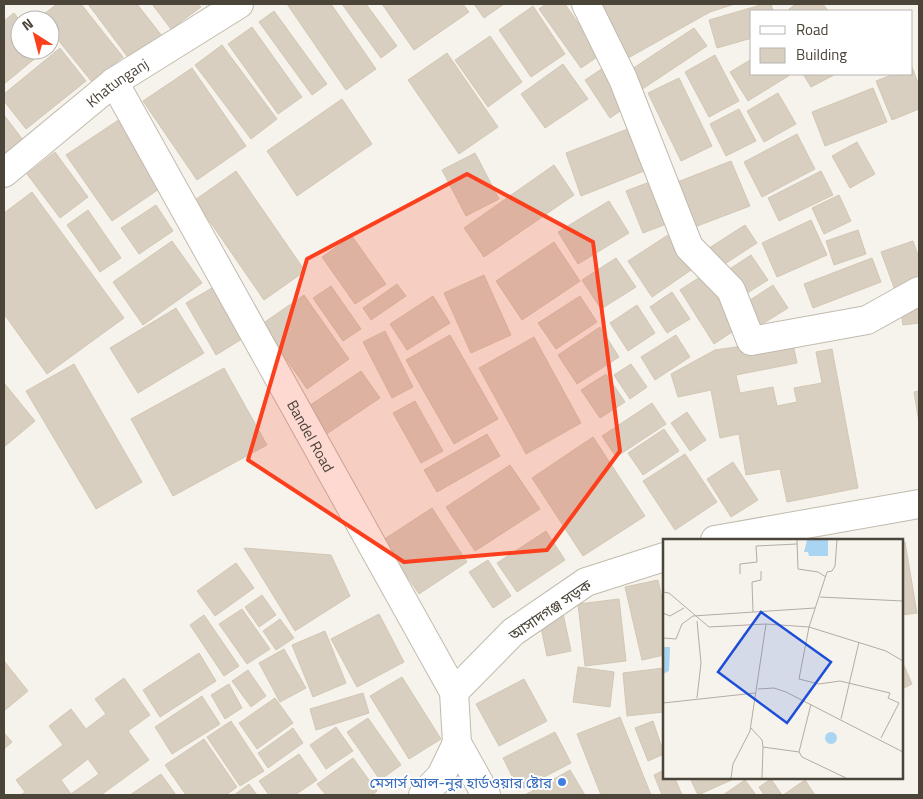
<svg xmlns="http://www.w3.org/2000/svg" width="923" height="799" font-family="'Titillium Web','Noto Sans Bengali',sans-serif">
  <rect width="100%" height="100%" fill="#f6f3ec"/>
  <!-- building -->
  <path fill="#d8cfc1" stroke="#d3c7b4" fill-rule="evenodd" d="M 57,4 L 81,4 L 123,57 L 92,82 L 50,30 L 50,20 L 42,20 L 40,17 Z
    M 88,4 L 137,4 L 162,36 L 130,60 Z
    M 152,4 L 198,4 L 201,7 L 171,29 Z
    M 287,4 L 331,4 L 376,69 L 346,90 Z
    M 342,4 L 366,4 L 397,46 L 381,58 Z
    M 382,4 L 463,4 L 469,12 L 414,50 Z
    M 474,4 L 504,4 L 484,18 Z
    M 546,4 L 565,4 L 600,55 L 581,68 L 539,9 Z
    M 593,4 L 735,4 L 710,12 L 621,62 Z
    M 764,4 L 771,4 L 773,11 L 752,11 L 752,38 L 717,48 L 709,20 Z
    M 796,4 L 823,4 L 828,11 L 790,11 L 789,9 Z
    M 533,6 L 565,54 L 531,77 L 499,30 Z
    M 274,11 L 327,84 L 312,95 L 259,22 Z
    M 14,13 L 20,21 L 20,50 L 44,51 L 4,84 L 4,21 Z
    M 252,27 L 302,97 L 278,114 L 228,44 Z
    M 694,28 L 707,46 L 641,90 L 629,71 Z
    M 490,36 L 522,82 L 488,107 L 455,60 Z
    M 222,45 L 277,119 L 251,139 L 195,65 Z
    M 60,48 L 86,81 L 26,129 L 4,101 L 4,94 Z
    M 447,53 L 498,127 L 459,154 L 408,80 Z
    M 715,55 L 739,101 L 709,117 L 685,72 Z
    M 752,59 L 752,74 L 790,75 L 748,101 L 730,72 Z
    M 563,64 L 588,99 L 545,128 L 521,94 Z
    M 606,66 L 632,103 L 610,118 L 585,80 Z
    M 912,67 L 919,86 L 919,109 L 892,120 L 876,81 L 894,74 L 912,74 Z
    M 192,68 L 246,146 L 197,180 L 143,101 Z
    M 803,74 L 833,74 L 834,75 L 811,87 Z
    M 679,78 L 712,146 L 681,161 L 648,93 Z
    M 873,88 L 887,122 L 825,146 L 812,112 Z
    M 778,93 L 796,124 L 764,142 L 747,111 Z
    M 342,99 L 372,144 L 297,196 L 267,151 Z
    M 739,109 L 756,141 L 726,156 L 710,124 Z
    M 4,115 L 23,140 L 4,155 Z
    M 120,119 L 165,185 L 112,221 L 66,155 Z
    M 638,125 L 654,167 L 581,196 L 566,153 Z
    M 797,134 L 815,169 L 762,197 L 744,162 Z
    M 857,142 L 875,174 L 850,188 L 832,156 Z
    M 55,152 L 88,197 L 60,218 L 27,174 Z
    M 475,153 L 499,199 L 466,216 L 442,170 Z
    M 731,161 L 750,206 L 692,228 L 675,183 Z
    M 554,165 L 574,195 L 484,257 L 464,228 Z
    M 236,171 L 305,271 L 264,300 L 195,200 Z
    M 821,171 L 833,195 L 779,221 L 768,198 Z
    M 660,178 L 677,220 L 643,233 L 626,191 Z
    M 32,192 L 124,318 L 47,374 L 4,314 L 4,213 Z
    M 839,195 L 851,221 L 824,234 L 812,208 Z
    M 609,201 L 629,233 L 578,264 L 558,232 Z
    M 156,205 L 173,231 L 139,254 L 121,228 Z
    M 88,210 L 121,258 L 100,272 L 67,225 Z
    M 811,220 L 827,255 L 777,277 L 762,243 Z
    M 745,225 L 757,243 L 717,269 L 706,250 Z
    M 858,230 L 866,254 L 834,265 L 826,241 Z
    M 671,233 L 694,268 L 652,297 L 628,261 Z
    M 352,236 L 386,284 L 355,304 L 322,257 Z
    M 172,241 L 202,283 L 143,325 L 113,282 Z
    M 913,241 L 919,258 L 919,284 L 896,293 L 881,252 Z
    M 554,242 L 580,281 L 522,320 L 496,281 Z
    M 751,255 L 768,280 L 741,297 L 725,272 Z
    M 616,258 L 636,287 L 601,309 L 582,280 Z
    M 872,258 L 881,282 L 813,308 L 804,284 Z
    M 709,271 L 744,324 L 714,344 L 680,290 Z
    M 484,275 L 511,335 L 471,353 L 444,293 Z
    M 397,284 L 406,296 L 371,320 L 363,308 Z
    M 773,285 L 788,308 L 756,328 L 741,306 Z
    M 331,286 L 361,329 L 343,341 L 313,298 Z
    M 212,288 L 242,339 L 216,355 L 186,303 Z
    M 672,292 L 690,319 L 667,333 L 650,307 Z
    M 304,295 L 349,359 L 307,389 L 262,324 Z
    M 433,296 L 450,323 L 407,350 L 390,324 Z
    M 580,296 L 597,322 L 556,349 L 538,323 Z
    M 919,301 L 919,323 L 903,325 L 900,305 Z
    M 637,305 L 655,333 L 628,351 L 610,323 Z
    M 176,308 L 204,353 L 138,393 L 110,348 Z
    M 600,327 L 619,357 L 577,384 L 558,355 Z
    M 385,331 L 413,387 L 392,398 L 363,342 Z
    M 450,335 L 498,419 L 454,444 L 406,360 Z
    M 676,335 L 690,357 L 655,380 L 641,357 Z
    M 534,337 L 581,423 L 526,454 L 479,368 Z
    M 792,339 L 797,363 L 736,375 L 740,393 L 773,387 L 777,406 L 797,402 L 794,388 L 822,383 L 816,352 L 832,349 L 858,488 L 787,502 L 780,469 L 746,475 L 739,434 L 720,438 L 711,390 L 678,397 L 671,374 L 715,350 Z
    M 74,364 L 142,482 L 96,509 L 26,391 Z
    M 631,364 L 647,387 L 630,399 L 614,375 Z
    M 224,368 L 267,445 L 173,496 L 131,419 Z
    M 361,371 L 380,398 L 325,435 L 306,408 Z
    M 606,374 L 625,402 L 600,418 L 581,390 Z
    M 4,383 L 35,421 L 4,447 Z
    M 919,391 L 919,422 L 914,392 Z
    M 415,401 L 443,451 L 421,463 L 393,413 Z
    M 652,403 L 666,424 L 616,457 L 602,436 Z
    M 687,412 L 706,440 L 690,451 L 671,423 Z
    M 664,429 L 679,451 L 643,475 L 628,453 Z
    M 487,434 L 500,456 L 437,492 L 424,470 Z
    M 593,437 L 645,516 L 583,556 L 532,478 Z
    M 685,454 L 717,502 L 675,530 L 643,481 Z
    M 733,462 L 758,500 L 731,517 L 707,479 Z
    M 510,465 L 540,509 L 475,551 L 446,507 Z
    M 432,508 L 467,562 L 419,594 L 383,540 Z
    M 546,531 L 565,560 L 517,592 L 497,563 Z
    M 902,542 L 905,542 L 917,613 L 902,615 Z
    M 244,548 L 331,555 L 350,596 L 295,631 Z
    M 488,560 L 511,596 L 493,608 L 469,572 Z
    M 236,563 L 254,588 L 215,616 L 197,591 Z
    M 658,580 L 664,608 L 664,655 L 642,660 L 625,587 Z
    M 262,595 L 276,615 L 259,627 L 245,607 Z
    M 619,599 L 626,661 L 585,666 L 578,604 Z
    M 242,609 L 270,649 L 247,664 L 219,624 Z
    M 563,613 L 571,651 L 547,656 L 539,618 Z
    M 379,614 L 404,662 L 357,687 L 331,639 Z
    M 204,615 L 239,666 L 224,676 L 190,625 Z
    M 280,619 L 294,638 L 276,650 L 263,631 Z
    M 325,631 L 346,683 L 313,697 L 292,645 Z
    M 284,649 L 306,688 L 280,702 L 259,663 Z
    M 199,653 L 216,681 L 160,717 L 143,690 Z
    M 4,661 L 28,691 L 4,711 Z
    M 902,661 L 912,684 L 902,689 Z
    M 578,667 L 614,672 L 610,707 L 573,702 Z
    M 664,668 L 664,712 L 627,716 L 623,673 Z
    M 248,670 L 266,696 L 251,707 L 232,681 Z
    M 402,677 L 441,739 L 409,759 L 370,696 Z
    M 124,678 L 150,715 L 128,731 L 149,760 L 101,795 L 21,795 L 25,792 L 16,780 L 63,745 L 49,726 L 71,709 L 86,729 L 106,714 L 95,699 ZM 88,759 L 99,774 L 71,794 L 61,780 Z
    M 524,679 L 547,721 L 499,746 L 476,704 Z
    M 229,684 L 242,708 L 225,719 L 211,695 Z
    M 363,693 L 369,713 L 316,730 L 310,709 Z
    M 202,696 L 220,724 L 172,754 L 155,727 Z
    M 275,698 L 293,723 L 257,749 L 239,723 Z
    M 620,717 L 651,795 L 601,795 L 577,734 Z
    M 368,718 L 401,765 L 380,780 L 347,732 Z
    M 231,721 L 264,771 L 240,786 L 207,737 Z
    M 653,721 L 664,754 L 648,761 L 635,728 Z
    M 336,727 L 353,751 L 326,769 L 310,745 Z
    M 293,728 L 303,743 L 268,768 L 258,753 Z
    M 555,732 L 571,763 L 519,790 L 503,758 Z
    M 4,733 L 12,742 L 4,749 Z
    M 204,739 L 237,787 L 226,795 L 186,795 L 165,765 Z
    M 299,754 L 317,780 L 295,795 L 269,795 L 259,781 Z
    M 353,758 L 377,791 L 372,795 L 326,795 L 317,784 Z
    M 570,770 L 585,795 L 525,795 Z
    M 664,770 L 664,778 L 675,778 L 682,795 L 662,795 L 654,775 Z
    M 161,774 L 176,795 L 130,795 Z
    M 690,778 L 736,778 L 698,795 Z
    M 771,779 L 782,795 L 764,795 L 759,787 Z
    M 745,780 L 756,795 L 723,795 Z
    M 805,780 L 815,795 L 783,795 Z
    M 249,784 L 257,795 L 234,795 Z"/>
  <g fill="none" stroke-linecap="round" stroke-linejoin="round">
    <defs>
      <g id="minor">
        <path d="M 586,4 L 623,79 L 689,247 L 731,290 L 751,341 L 867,320 L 919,291"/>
        <path id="s1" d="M 114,82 L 454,692 L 457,743 L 486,795"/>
        <path id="s2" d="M 4,173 L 114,82 L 239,4"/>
        <path d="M 715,540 L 919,504"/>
        <path d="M 454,692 L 513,632 L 586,582 L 664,557"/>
        <path d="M 423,795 L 441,776 L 457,743"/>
      </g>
    </defs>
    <!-- minor casing -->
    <use href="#minor" stroke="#c2bbae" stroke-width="30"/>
    <!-- minor -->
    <use href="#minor" stroke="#fff" stroke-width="28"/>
  </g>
  <!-- marked area -->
  <path fill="#fc3f1d" fill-opacity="0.2" stroke="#fc3f1d" stroke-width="4" stroke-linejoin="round" d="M 467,174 L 593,242 L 620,451 L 547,550 L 404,562 L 248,460 L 307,259 Z"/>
  <!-- markers -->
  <circle fill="#3f7fe0" stroke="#fff" stroke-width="2" cx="562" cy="782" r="5"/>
  <g text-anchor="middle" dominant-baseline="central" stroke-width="4" stroke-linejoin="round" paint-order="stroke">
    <!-- street labels -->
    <g font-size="15" fill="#4b4439" stroke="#fff">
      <text stroke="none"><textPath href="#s2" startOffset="145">Khatunganj</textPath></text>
      <text stroke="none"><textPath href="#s1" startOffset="405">Bandel Road</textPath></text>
      <text transform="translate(550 610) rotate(-34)">আসাদগঞ্জ সড়ক</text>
    </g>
    <!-- shop labels -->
    <g font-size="15" fill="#366cbe" stroke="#fff" text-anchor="end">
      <text x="552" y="782">মেসার্স আল-নুর হার্ডওয়ার ষ্টোর</text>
    </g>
  </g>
  <!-- overview -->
  <g transform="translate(663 539)">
    <rect width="240" height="240" fill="#f6f3ec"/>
    <path d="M 144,1 L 165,1 L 165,17 L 146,17 L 145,13 L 141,13 ZM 0,108 L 7,108 L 6,132 L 0,135 ZM162 199a6 6 0 1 1 12 0a6 6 0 1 1-12 0Z" fill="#a9d4f2"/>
    <path fill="none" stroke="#b2ada4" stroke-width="1" d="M 134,1 L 135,30 L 155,33 L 163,38M 174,1 L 172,27 L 169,32 L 164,33 L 146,88 L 136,140 L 156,145 L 177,142 L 227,154 L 225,159 L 236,164 L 218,199M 77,35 L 77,25 L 94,23 L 93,7 L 134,5M 0,53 L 6,54 L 46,88 L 103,85 L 146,88 L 223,112 L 240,122M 157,58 L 240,62M 90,73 L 89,43 L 98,41 L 98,32M 0,74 L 7,77 L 21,69M 34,82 L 38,124 L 34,159M 0,99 L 13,100 L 19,85 L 30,77 L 152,69M 95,150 L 111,149 L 123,153 L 240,213M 0,164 L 92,154M 148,165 L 136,213 L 139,218 L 183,239M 178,180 L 196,103M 88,189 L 99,201 L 100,208M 68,239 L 70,225 L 87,192 L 103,85M 99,239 L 100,208 L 136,213"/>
    <path fill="#1d4ed8" fill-opacity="0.15" stroke="#1d4ed8" stroke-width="2.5" d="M 98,73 L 168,123 L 124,184 L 55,133 Z"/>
    <rect width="240" height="240" fill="none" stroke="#4b4439" stroke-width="2.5"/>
  </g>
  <!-- border -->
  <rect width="923" height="799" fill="none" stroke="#4b4439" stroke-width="10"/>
  <!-- legend -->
  <rect x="750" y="10" width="162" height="65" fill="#ffffff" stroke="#b7b4b0"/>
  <rect x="760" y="26" width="25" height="8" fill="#ffffff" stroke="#b7b4b0"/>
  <text x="796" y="35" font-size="15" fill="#4b4439">Road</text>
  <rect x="760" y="48" width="25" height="15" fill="#d8cfc1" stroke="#b7b4b0"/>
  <text x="796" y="60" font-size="15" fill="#4b4439">Building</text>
  <!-- north arrow -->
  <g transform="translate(35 35) rotate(324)"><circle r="24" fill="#ffffff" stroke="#b7b4b0"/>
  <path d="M0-4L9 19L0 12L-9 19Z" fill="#fc3f1d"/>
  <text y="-8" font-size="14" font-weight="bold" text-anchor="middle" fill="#4b4439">N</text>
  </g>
</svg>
